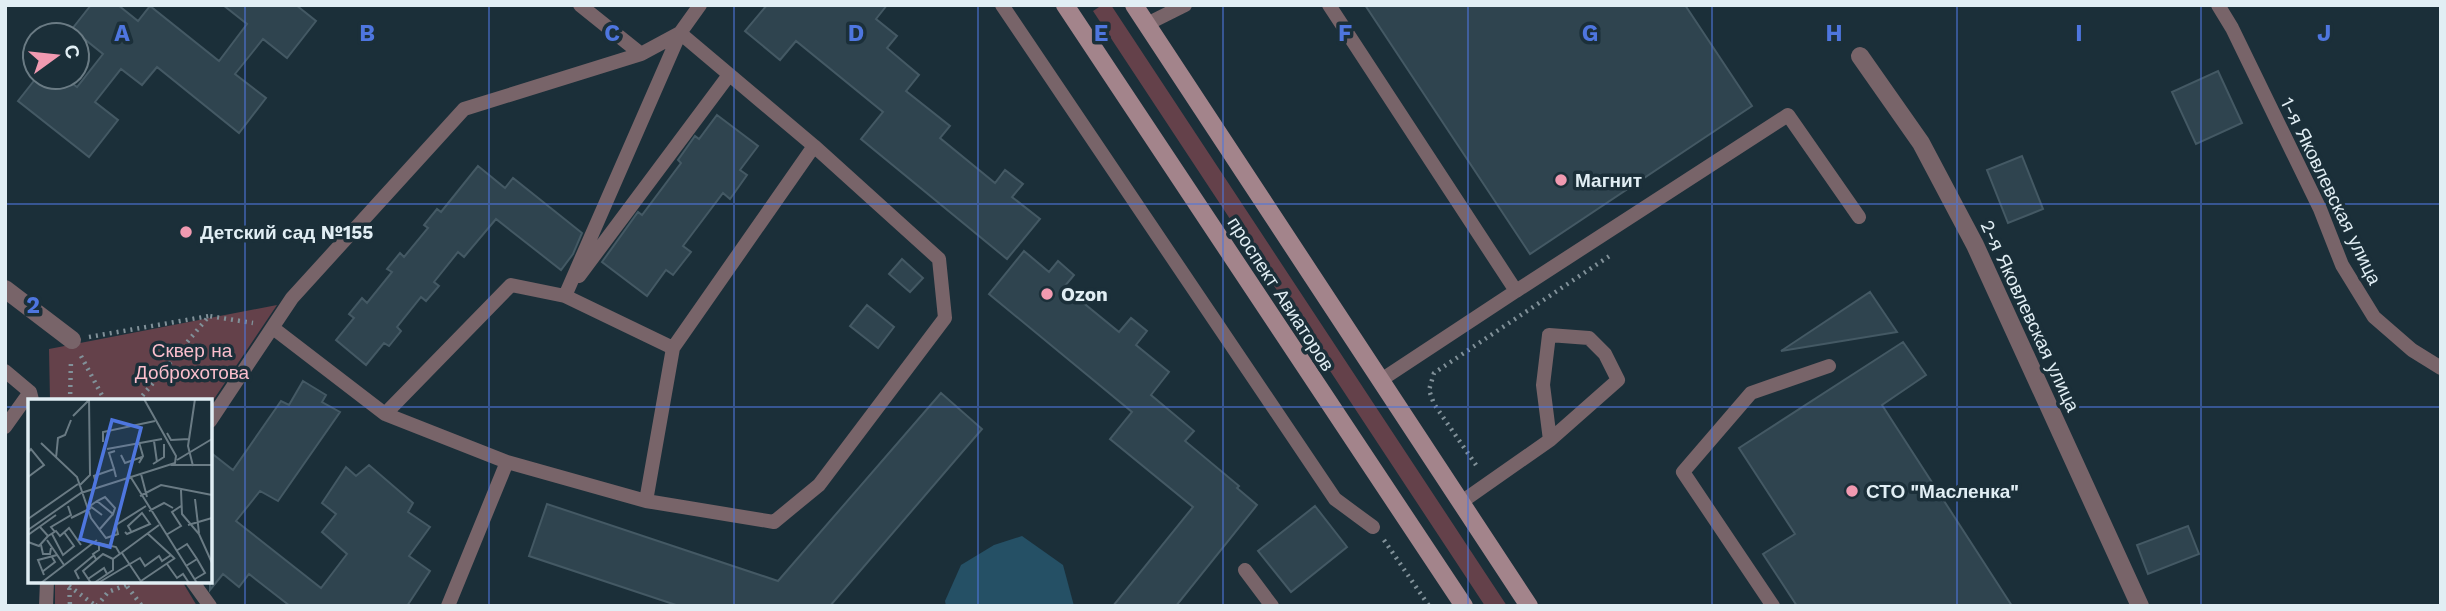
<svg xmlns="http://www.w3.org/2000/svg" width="2446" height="611" font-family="'Work Sans',sans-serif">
  <rect width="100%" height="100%" fill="#1b2f39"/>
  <!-- green -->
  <path fill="#64414a" d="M 1102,5 L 1111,5 L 1507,606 L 1485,606 L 1093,11 Z
    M 277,305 L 210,405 L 210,401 L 50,401 L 49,349 Z
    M 55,581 L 182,581 L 197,606 L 55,606 Z"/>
  <!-- water -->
  <path fill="#255065" d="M 1022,536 L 1063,565 L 1074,606 L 946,606 L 945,601 L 961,565 L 994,545 Z"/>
  <!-- building -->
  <path fill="#2f444f" stroke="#445964" stroke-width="2" d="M 91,5 L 118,5 L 138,21 L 150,6 L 219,61 L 247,24 L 223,5 L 296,5 L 316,21 L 287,58 L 263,39 L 235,74 L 266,98 L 239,133 L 157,67 L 142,85 L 121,69 L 95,102 L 118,120 L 89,157 L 18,101 L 37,77 L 64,77 L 77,87 L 103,54 L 72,29 Z
    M 767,5 L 887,5 L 876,19 L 897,36 L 887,48 L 919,75 L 906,91 L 950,126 L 940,138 L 995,183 L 1005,170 L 1023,184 L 1012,197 L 1040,219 L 1007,259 L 861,139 L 883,112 L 796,41 L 780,60 L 745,31 Z
    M 1365,5 L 1685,5 L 1752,106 L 1530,254 Z
    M 2218,71 L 2242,123 L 2196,144 L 2172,92 Z
    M 717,115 L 758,146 L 740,170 L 747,175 L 730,199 L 723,193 L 683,246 L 691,252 L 673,275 L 666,270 L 647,296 L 602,262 L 638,212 L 642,215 L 681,163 L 678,160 L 695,136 L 699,139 Z
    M 2022,156 L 2043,209 L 2008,223 L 1987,170 Z
    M 478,166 L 505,188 L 513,178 L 582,233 L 573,254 L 561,270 L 496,219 L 464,257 L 458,252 L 434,282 L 439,286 L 426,301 L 421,297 L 397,327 L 401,331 L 389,346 L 384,343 L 366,365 L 336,340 L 354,318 L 349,314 L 362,298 L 367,303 L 392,272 L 387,269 L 400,253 L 404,257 L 428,228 L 424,225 L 437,209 L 441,212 Z
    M 1024,251 L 1049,272 L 1058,261 L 1074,275 L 1064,287 L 1119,332 L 1131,318 L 1147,331 L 1136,345 L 1169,372 L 1151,395 L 1194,431 L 1185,441 L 1239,486 L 1237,488 L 1257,505 L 1176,606 L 1113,606 L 1193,507 L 1110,439 L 1132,412 L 989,294 Z
    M 902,259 L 923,278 L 910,292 L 889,274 Z
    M 1870,292 L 1897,332 L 1781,351 Z
    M 867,305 L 894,327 L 878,348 L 850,326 Z
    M 1903,342 L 1926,375 L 1882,405 L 2012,606 L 1797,606 L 1763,554 L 1795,534 L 1739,448 Z
    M 303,381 L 326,395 L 322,402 L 340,412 L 278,501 L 260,491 L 236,521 L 321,588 L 347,554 L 322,532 L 336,514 L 322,503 L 346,467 L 356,476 L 369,465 L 413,503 L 408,512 L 430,527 L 409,556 L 430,571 L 407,606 L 290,606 L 249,574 L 239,587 L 223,574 L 210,590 L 210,452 L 233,470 L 281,401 L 289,405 Z
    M 941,393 L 982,429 L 830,606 L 679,606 L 529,556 L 547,504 L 778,581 Z
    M 1315,506 L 1347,547 L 1291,592 L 1258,551 Z
    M 2188,526 L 2199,554 L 2148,574 L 2137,545 Z"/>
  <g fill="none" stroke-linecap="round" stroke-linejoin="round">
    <!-- path -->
    <path stroke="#819199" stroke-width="4.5" stroke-dasharray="2 5" stroke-linecap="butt" d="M 89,337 L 209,316
      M 81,356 L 105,401
      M 70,401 L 71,359
      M 138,401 L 209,316 L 253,323
      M 1476,465 L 1434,404 L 1429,390 L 1434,373 L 1611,255
      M 1384,540 L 1429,606
      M 69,581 L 70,606
      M 123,581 L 142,606
      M 69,586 L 96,606
      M 97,606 L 108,592 L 126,585"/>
    <!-- lane -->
    <path stroke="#786469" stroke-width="14" d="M 580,5 L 641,54
      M 1002,5 L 1335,499 L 1373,527
      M 1329,5 L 1516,291 L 1381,380
      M 2218,5 L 2232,28 L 2320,209 L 2342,265 L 2374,317 L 2412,350 L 2441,368
      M 1147,24 L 1185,5
      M 579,276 L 729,75
      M 1516,291 L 1788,115 L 1859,217
      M 565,296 L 680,33 L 814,146 L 939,259 L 945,318 L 819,485 L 774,522 L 646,501 L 673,348 L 814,146
      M 273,328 L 385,414 L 507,462 L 646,501
      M 5,371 L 30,392 L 32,400
      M 385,414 L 511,285 L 565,296 L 673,348
      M 210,421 L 292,298 L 464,109 L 641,54 L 680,33 L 700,5
      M 5,427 L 30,392
      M 1460,503 L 1550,440 L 1618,380 L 1605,354 L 1589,338 L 1549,335 L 1543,385 L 1550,440
      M 1245,570 L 1272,606
      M 192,581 L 210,606
      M 46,606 L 47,581
      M 448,606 L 507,462
      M 1773,606 L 1683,472 L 1751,393 L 1829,366"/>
    <!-- street -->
    <path stroke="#786469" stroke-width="18" d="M 1860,56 L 1921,143 L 1975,245 L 2140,606
      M 5,289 L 72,340"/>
    <!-- secondary -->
    <path stroke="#a3848b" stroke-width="18" d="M 1065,5 L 1464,606
      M 1134,5 L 1529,606"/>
  </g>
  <!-- grid -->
  <path fill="none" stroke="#4e76df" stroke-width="2" stroke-opacity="0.55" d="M 245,5 L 245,606M 489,5 L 489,606M 734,5 L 734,606M 978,5 L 978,606M 1223,5 L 1223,606M 1468,5 L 1468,606M 1712,5 L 1712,606M 1957,5 L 1957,606M 2201,5 L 2201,606M 5,204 L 2441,204M 5,407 L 30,407M 210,407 L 2441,407"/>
  <!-- markers -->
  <g fill="#f19ab1" stroke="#1b2f39" stroke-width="2.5">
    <circle cx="1561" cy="180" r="7"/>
    <circle cx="186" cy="232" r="7"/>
    <circle cx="1047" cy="294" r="7"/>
    <circle cx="1852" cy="491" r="7"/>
  </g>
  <g text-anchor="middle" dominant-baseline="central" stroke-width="7" stroke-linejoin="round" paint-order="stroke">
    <!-- poi labels -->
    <g font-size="19" font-weight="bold" fill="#e1eef4" stroke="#1b2f39" text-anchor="start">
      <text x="1575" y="180">Магнит</text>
      <text x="200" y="232">Детский сад №155</text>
      <text x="1061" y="294">Ozon</text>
      <text x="1866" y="491">СТО "Масленка"</text>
    </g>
    <!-- street labels -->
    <g font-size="19" fill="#e1eef4" stroke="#1b2f39">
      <text transform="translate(2331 191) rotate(64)">1-я Яковлевская улица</text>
      <text transform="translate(1281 294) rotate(57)">проспект Авиаторов</text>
      <text transform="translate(2030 316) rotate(65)">2-я Яковлевская улица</text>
    </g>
    <!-- park labels -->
    <g font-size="19" fill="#fbbfcd" stroke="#1b2f39">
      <text x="192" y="350">Сквер на<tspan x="192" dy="22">Доброхотова</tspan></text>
    </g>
  </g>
  <!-- overview -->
  <g transform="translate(28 399)">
    <rect width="184" height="184" fill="#1b2f39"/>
    <path fill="none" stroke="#6a7b84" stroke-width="2" d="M 45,17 L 61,1M 139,34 L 143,41 L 161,40M 126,42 L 129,63M 75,43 L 75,33 L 127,22M 111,43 L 115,57 L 111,64M 13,44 L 49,78 L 63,119 L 78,139 L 90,135 L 88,126 L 118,107M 79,50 L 134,40M 0,54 L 3,50 L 16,66 L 0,78M 93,56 L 97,64 L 114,58M 28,59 L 30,39 L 37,36 L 43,21M 149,61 L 184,40M 125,65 L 136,58 L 136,45M 143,66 L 184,66M 165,67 L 160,47 L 167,0M 86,70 L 81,54 L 87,52M 113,75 L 119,98M 102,77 L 169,184M 68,84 L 66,77 L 86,70 L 88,78M 51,87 L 62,76 L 61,0M 153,91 L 154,115 L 171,135 L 184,164M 112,97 L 133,86 L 184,96M 167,100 L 171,134M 69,102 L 85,115 L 87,109 L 77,98 L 69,102 L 62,107 L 74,116M 121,112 L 136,104 L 145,109M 43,119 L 63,109M 0,120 L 50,85M 160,126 L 184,119M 12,128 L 20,137 L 28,132 L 32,137 L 41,129 L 53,146M 0,131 L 53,94 L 147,64 L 148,57 L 116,0M 71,131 L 85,115M 27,133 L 23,128 L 43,116 L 40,107M 97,133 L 99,135 L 122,125 L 114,114 L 100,127 L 103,132M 119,134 L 143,156M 24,135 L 35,156 L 46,147 L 36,133M 0,136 L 28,116M 138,136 L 153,127 L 144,113 L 153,107M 19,141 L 36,166M 0,143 L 11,147 L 20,137M 13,146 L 15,155 L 22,155 L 23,149M 148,152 L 159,145 L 169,160 L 158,167M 94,154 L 114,184M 68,160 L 65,155 L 71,151 L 71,144 L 88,148 L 92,155M 85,160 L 131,126M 139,165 L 149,179 L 155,175 L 161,184M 14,173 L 27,163 L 24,158M 16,176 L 10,161 L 29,156M 51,180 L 47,172 L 65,157M 60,180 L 76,169 L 79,175M 167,180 L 177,174 L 169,160M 113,182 L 147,159M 13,184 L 69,141M 63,184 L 55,172 L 75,155 L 85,160M 66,184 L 85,171 L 85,160M 70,184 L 112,159 L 117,167 L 131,157 L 134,162 L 143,156 L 147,160"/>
    <path fill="#4e76df" fill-opacity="0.15" stroke="#4e76df" stroke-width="3.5" d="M 84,21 L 113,29 L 82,148 L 52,140 Z"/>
    <rect width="184" height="184" fill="none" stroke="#e1eef4" stroke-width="3.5"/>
  </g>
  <g font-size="23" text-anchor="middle" font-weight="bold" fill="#4e76df" stroke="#1b2f39" stroke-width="7" stroke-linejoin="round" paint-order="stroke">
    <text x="122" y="41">A</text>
    <text x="367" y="41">B</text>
    <text x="612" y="41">C</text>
    <text x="856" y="41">D</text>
    <text x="1101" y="41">E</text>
    <text x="1345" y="41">F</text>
    <text x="1590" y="41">G</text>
    <text x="1834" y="41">H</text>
    <text x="2079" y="41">I</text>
    <text x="2324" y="41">J</text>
    <text x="33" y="313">2</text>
  </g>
  <!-- border -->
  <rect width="2446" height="611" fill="none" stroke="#e1eef4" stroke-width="14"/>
  <!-- north arrow -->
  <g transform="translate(56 56) rotate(75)"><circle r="33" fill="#1b2f39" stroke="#6a7b84" stroke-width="2"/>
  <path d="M0-5L12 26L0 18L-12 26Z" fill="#f19ab1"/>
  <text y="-10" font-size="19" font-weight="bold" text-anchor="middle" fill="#e1eef4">С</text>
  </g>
</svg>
